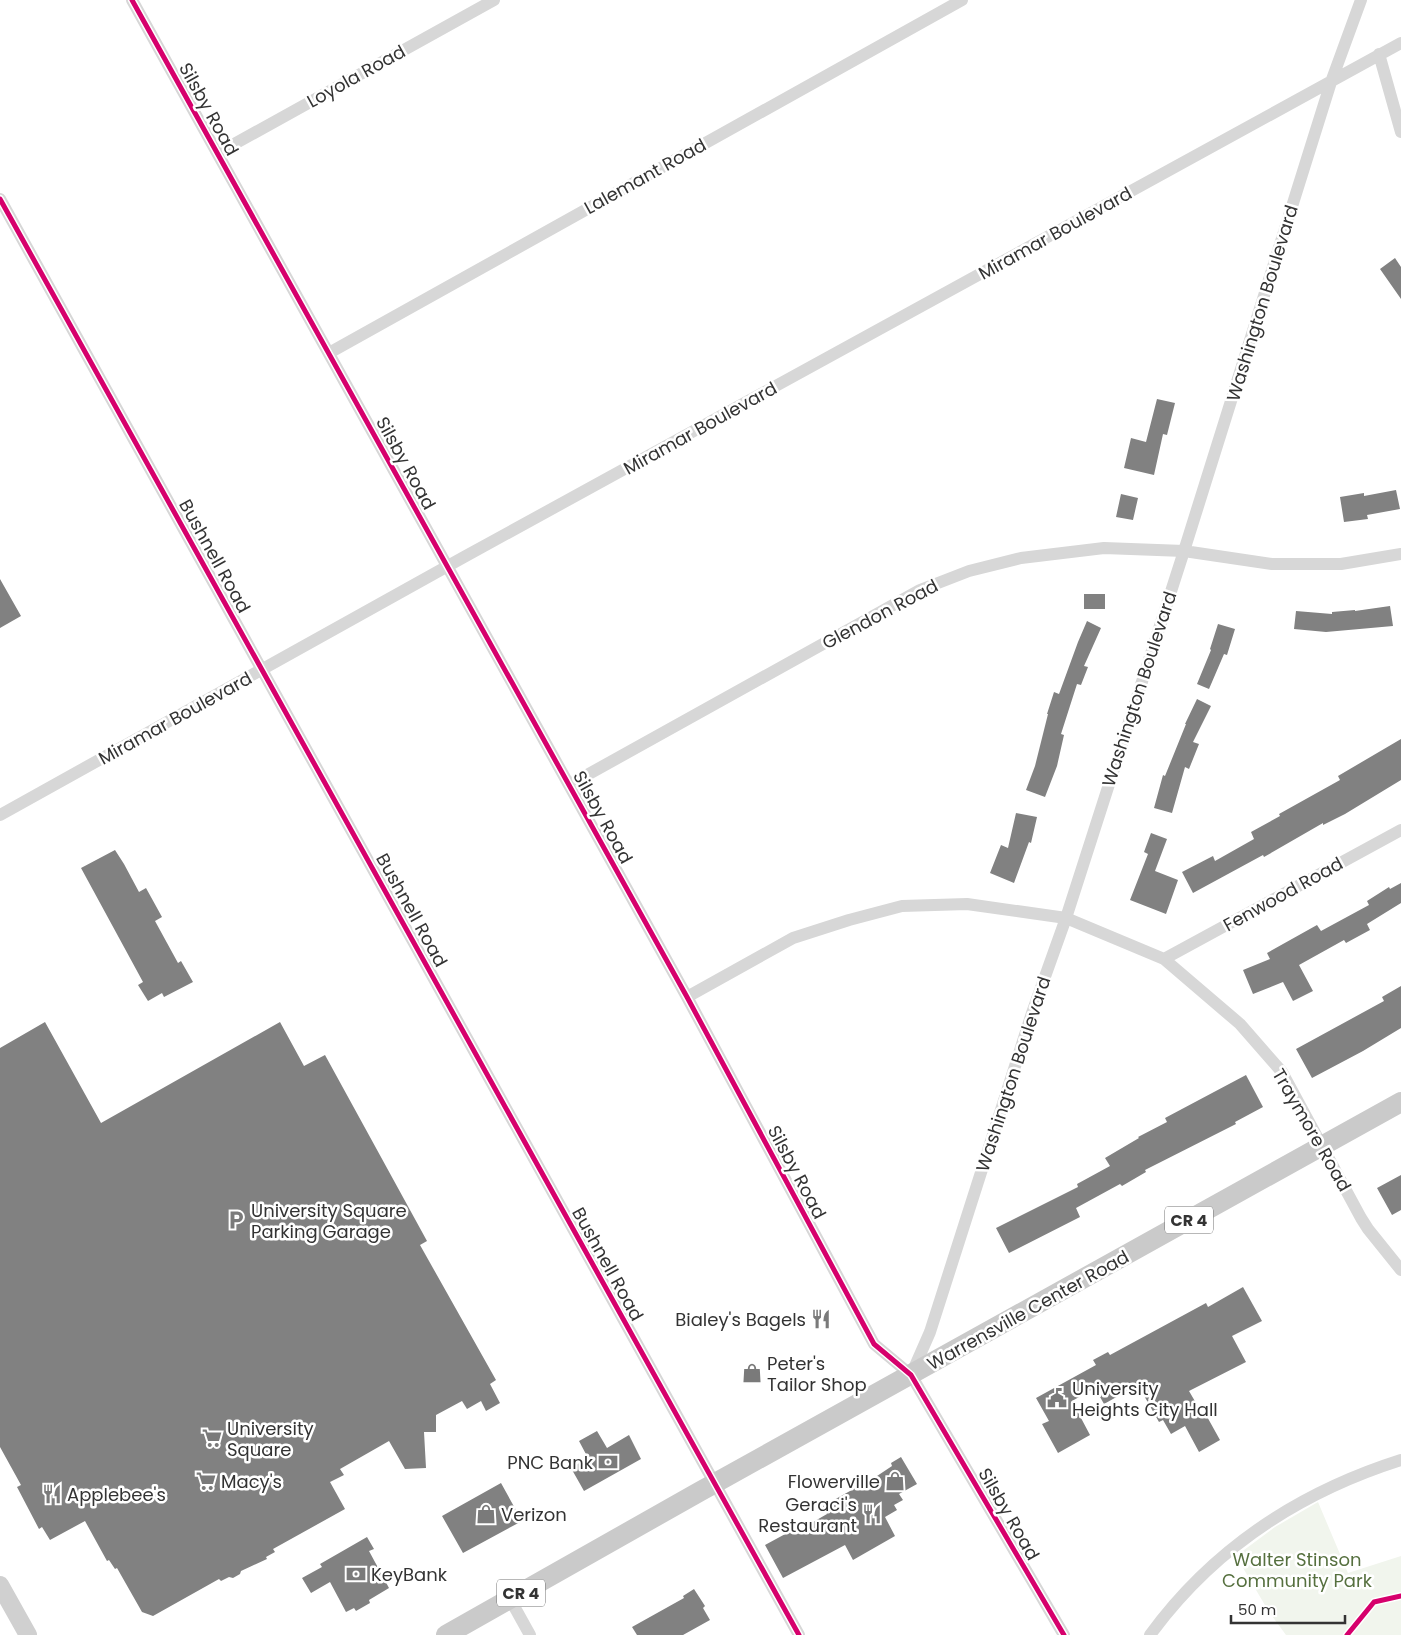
<svg xmlns="http://www.w3.org/2000/svg" width="1401" height="1635" font-family="Poppins,sans-serif">
  <rect width="100%" height="100%" fill="#fff"/>
  <!-- green -->
  <path fill="#f1f5ed" d="M 1318,1502 L 1348,1573 L 1401,1556 L 1401,1635 L 1286,1635 L 1269,1612 L 1236,1556 L 1275,1527 Z"/>
  <!-- building -->
  <path fill="#818181" d="M 1395,258 L 1401,267 L 1401,299 L 1380,269 Z
    M 1157,399 L 1175,403 L 1167,435 L 1163,434 L 1154,475 L 1124,468 L 1131,438 L 1146,442 Z
    M 1396,490 L 1400,509 L 1367,515 L 1368,519 L 1344,522 L 1340,497 L 1364,493 L 1364,496 Z
    M 1121,494 L 1138,498 L 1133,520 L 1116,517 Z
    M 0,579 L 21,616 L 0,628 Z
    M 1084,594 L 1105,594 L 1105,609 L 1084,609 Z
    M 1390,606 L 1393,626 L 1326,632 L 1294,629 L 1296,611 L 1332,614 L 1332,612 L 1355,610 L 1355,611 Z
    M 1087,621 L 1101,628 L 1084,666 L 1088,667 L 1081,685 L 1077,684 L 1061,734 L 1064,735 L 1057,766 L 1045,797 L 1026,790 L 1035,766 L 1048,714 L 1047,714 L 1054,692 L 1059,694 L 1078,642 Z
    M 1218,624 L 1235,629 L 1227,655 L 1224,654 L 1209,689 L 1197,684 L 1211,650 L 1210,649 Z
    M 1197,699 L 1211,706 L 1193,742 L 1199,744 L 1189,769 L 1185,767 L 1172,813 L 1154,808 L 1163,775 L 1165,776 L 1186,724 L 1185,724 Z
    M 1401,739 L 1401,780 L 1345,814 L 1323,825 L 1323,823 L 1264,857 L 1263,855 L 1193,893 L 1182,872 L 1213,856 L 1215,861 L 1254,839 L 1251,832 L 1280,816 L 1279,814 L 1340,780 L 1338,776 Z
    M 1016,813 L 1037,817 L 1031,843 L 1029,842 L 1014,883 L 990,873 L 1001,845 L 1008,848 Z
    M 1151,833 L 1167,839 L 1155,871 L 1178,880 L 1166,914 L 1130,900 L 1148,854 L 1144,852 Z
    M 115,850 L 124,864 L 139,892 L 146,888 L 162,917 L 155,921 L 178,963 L 181,961 L 193,982 L 164,997 L 162,993 L 148,1001 L 138,985 L 143,982 L 81,868 Z
    M 1401,883 L 1401,903 L 1367,924 L 1370,930 L 1346,943 L 1344,940 L 1299,965 L 1313,991 L 1293,1001 L 1283,982 L 1253,994 L 1243,970 L 1270,959 L 1267,953 L 1317,925 L 1321,931 L 1369,905 L 1367,901 L 1389,887 L 1390,889 Z
    M 1401,986 L 1401,1028 L 1363,1051 L 1312,1078 L 1296,1049 L 1384,1001 L 1382,997 Z
    M 45,1022 L 101,1123 L 280,1022 L 304,1066 L 325,1055 L 427,1241 L 420,1245 L 496,1380 L 490,1384 L 500,1403 L 486,1411 L 481,1401 L 467,1409 L 462,1401 L 436,1415 L 436,1432 L 424,1432 L 426,1468 L 405,1469 L 389,1441 L 340,1469 L 344,1475 L 330,1482 L 345,1509 L 273,1549 L 275,1552 L 266,1557 L 267,1559 L 241,1571 L 240,1574 L 233,1578 L 229,1577 L 221,1581 L 219,1579 L 153,1616 L 142,1612 L 117,1568 L 115,1569 L 109,1560 L 107,1561 L 85,1521 L 50,1540 L 42,1527 L 39,1529 L 17,1487 L 21,1485 L 0,1447 L 0,1048 Z
    M 1246,1075 L 1263,1107 L 1235,1122 L 1236,1124 L 1145,1170 L 1146,1172 L 1122,1186 L 1120,1184 L 1076,1208 L 1080,1217 L 1009,1253 L 996,1228 L 1078,1187 L 1077,1184 L 1110,1166 L 1105,1158 L 1139,1138 L 1138,1137 L 1167,1122 L 1165,1118 Z
    M 1401,1175 L 1401,1210 L 1392,1215 L 1377,1188 Z
    M 1243,1287 L 1262,1321 L 1232,1336 L 1246,1362 L 1189,1391 L 1203,1415 L 1205,1413 L 1220,1440 L 1199,1452 L 1185,1426 L 1171,1434 L 1163,1420 L 1159,1422 L 1138,1385 L 1104,1404 L 1095,1388 L 1072,1401 L 1090,1435 L 1058,1453 L 1042,1424 L 1049,1421 L 1036,1398 L 1096,1365 L 1093,1360 L 1108,1352 L 1110,1355 L 1206,1303 L 1208,1307 Z
    M 597,1431 L 607,1448 L 629,1435 L 641,1459 L 584,1491 L 571,1468 L 588,1458 L 579,1441 Z
    M 901,1457 L 917,1484 L 899,1494 L 903,1500 L 894,1505 L 897,1510 L 885,1517 L 895,1536 L 853,1560 L 845,1545 L 783,1578 L 765,1545 L 800,1526 L 801,1529 L 827,1514 L 823,1506 L 877,1476 L 892,1466 L 891,1463 Z
    M 501,1483 L 522,1521 L 463,1553 L 442,1516 Z
    M 367,1537 L 374,1549 L 369,1551 L 389,1588 L 369,1600 L 370,1603 L 356,1611 L 354,1608 L 346,1612 L 330,1582 L 311,1593 L 302,1578 L 322,1567 L 320,1564 Z
    M 694,1589 L 705,1606 L 703,1608 L 710,1620 L 683,1635 L 637,1635 L 632,1627 L 684,1598 L 683,1596 Z"/>
  <g fill="none" stroke-linecap="round" stroke-linejoin="round">
    <!-- street -->
    <path stroke="#d7d7d7" stroke-width="12" d="M 132,0 L 687,997 L 874,1344 L 911,1375 L 1064,1635
      M 1379,54 L 1401,132
      M 218,153 L 494,0
      M 0,199 L 799,1635
      M 329,353 L 962,0
      M 569,785 L 920,590 L 969,571 L 1021,558 L 1104,548 L 1184,551 L 1272,564 L 1341,564 L 1401,554
      M 0,815 L 464,557 L 1401,43
      M 1164,959 L 1401,830
      M 687,997 L 793,938 L 849,920 L 902,906 L 967,904 L 1066,918 L 1164,959 L 1240,1024 L 1282,1072 L 1361,1218 L 1368,1229 L 1401,1270
      M 912,1373 L 930,1332 L 1032,1013 L 1066,918 L 1184,551 L 1331,82 L 1361,0
      M 510,1599 L 530,1635
      M 1150,1635 C 1213,1549 1300,1492 1401,1460"/>
    <!-- secondary -->
    <path stroke="#d0d0d0" stroke-width="18" d="M 0,1585 L 28,1635"/>
    <!-- primary -->
    <path stroke="#cacaca" stroke-width="20" d="M 446,1635 L 699,1492 L 1401,1102"/>
    <defs>
      <path id="cycleway" d="M 132,0 L 687,997 L 874,1344 L 911,1375 L 1064,1635
        M 0,199 L 799,1635
        M 1347,1635 L 1374,1602 L 1401,1596"/>
    </defs>
    <!-- cycleway casing -->
    <use href="#cycleway" stroke="#fff" stroke-width="8"/>
    <!-- cycleway -->
    <use href="#cycleway" stroke="#d6006c" stroke-width="5"/>
  </g>
  <!-- icons -->
  <defs>
    <symbol id="parking-bare" viewBox="-9 -9 18 18"><path d="M-3.5-5.5H1a3.5 3.5 0 0 1 0 7H-1V5.5H-3.5ZM-1-3.4V-.6H.8a1.4 1.4 0 0 0 0-2.8Z" fill="#7a7a7a" stroke="#fff" stroke-width="2.5" paint-order="stroke"/></symbol>
    <symbol id="restaurant-bare" viewBox="-9 -9 18 18"><path d="M-5-6h1v4h1v-4h1v4h1v-4h1v5L-1.5 .5V6h-2V.5L-5-1ZM5-6V6H3V1.5H1.5Q1.5-4 5-6Z" fill="#7a7a7a" stroke="#fff" stroke-width="2.5" paint-order="stroke"/></symbol>
    <symbol id="shop-bare" viewBox="-9 -9 18 18"><path d="M-5-2.5h2.3a2.7 3.5 0 0 1 5.4 0H5L5.5 6h-11ZM-1.5-2.5h3a1.5 2.3 0 0 0-3 0Z" fill="#7a7a7a" stroke="#fff" stroke-width="2.5" paint-order="stroke"/></symbol>
    <symbol id="civic-bare" viewBox="-9 -9 18 18"><path d="M-.6-6.5H3V-4.5H.6V-3L4-1V1h2V6H-6V1h2V-1L-.6-3ZM-1.2 2.5V6h2.4V2.5Z" fill="#7a7a7a" stroke="#fff" stroke-width="2.5" paint-order="stroke"/></symbol>
    <symbol id="supermarket-bare" viewBox="-9 -9 18 18"><path d="M-6-5.5h2.5l.6 2H6L4.5 2H-2.5L-4.4-4H-6ZM-1.5 3.2a1.3 1.3 0 1 0 .1 0ZM3 3.2a1.3 1.3 0 1 0 .1 0Z" fill="#7a7a7a" stroke="#fff" stroke-width="2.5" paint-order="stroke"/></symbol>
    <symbol id="bank-bare" viewBox="-9 -9 18 18"><path d="M-6-4H6V4H-6ZM0-2.3a2.3 2.3 0 1 0 0 4.6a2.3 2.3 0 1 0 0-4.6Z" fill="#7a7a7a" stroke="#fff" stroke-width="2.5" paint-order="stroke"/></symbol>
  </defs>
  <g fill-rule="evenodd">
    <use href="#parking-bare" x="222" y="1206" width="28" height="28"/>
    <use href="#restaurant-bare" x="807" y="1305" width="28" height="28"/>
    <use href="#shop-bare" x="738" y="1359" width="28" height="28"/>
    <use href="#civic-bare" x="1043" y="1384" width="28" height="28"/>
    <use href="#supermarket-bare" x="198" y="1424" width="28" height="28"/>
    <use href="#bank-bare" x="594" y="1448" width="28" height="28"/>
    <use href="#supermarket-bare" x="192" y="1467" width="28" height="28"/>
    <use href="#shop-bare" x="881" y="1467" width="28" height="28"/>
    <use href="#restaurant-bare" x="38" y="1480" width="28" height="28"/>
    <use href="#shop-bare" x="472" y="1500" width="28" height="28"/>
    <use href="#restaurant-bare" x="858" y="1500" width="28" height="28"/>
    <use href="#bank-bare" x="342" y="1560" width="28" height="28"/>
  </g>
  <g text-anchor="middle" dominant-baseline="central" stroke-width="5" stroke-linejoin="round" paint-order="stroke">
    <!-- shield labels -->
    <g fill="#fff" stroke="#707070" stroke-width="1">
      <rect x="1165" y="1206.5" width="48" height="27" rx="4"/>
      <rect x="497" y="1579.5" width="48" height="27" rx="4"/>
    </g>
    <g font-size="16" font-weight="bold" fill="#333">
      <text x="1189" y="1220">CR 4</text>
      <text x="521" y="1593">CR 4</text>
    </g>
    <!-- street labels -->
    <g font-size="18" fill="#333" stroke="#fff">
      <text transform="translate(356 76) rotate(-29)">Loyola Road</text>
      <text transform="translate(209 109) rotate(61)">Silsby Road</text>
      <text transform="translate(645 176) rotate(-29)">Lalemant Road</text>
      <text transform="translate(1055 233) rotate(-29)">Miramar Boulevard</text>
      <text transform="translate(1262 303) rotate(-73)">Washington Boulevard</text>
      <text transform="translate(700 428) rotate(-29)">Miramar Boulevard</text>
      <text transform="translate(406 463) rotate(61)">Silsby Road</text>
      <text transform="translate(215 556) rotate(61)">Bushnell Road</text>
      <text transform="translate(880 614) rotate(-28)">Glendon Road</text>
      <text transform="translate(1139 689) rotate(-72)">Washington Boulevard</text>
      <text transform="translate(175 718) rotate(-29)">Miramar Boulevard</text>
      <text transform="translate(603 817) rotate(61)">Silsby Road</text>
      <text transform="translate(1283 894) rotate(-29)">Fenwood Road</text>
      <text transform="translate(412 910) rotate(61)">Bushnell Road</text>
      <text transform="translate(1013 1074) rotate(-72)">Washington Boulevard</text>
      <text transform="translate(1312 1130) rotate(60)">Traymore Road</text>
      <text transform="translate(797 1172) rotate(62)">Silsby Road</text>
      <text transform="translate(608 1264) rotate(61)">Bushnell Road</text>
      <text transform="translate(1028 1310) rotate(-29)">Warrensville Center Road</text>
      <text transform="translate(1009 1514) rotate(60)">Silsby Road</text>
    </g>
    <!-- poi labels -->
    <g font-size="18" fill="#333" stroke="#fff" text-anchor="start">
      <text x="251" y="1210">University Square<tspan x="251" dy="21">Parking Garage</tspan></text>
      <text x="806" y="1319" text-anchor="end">Bialey's Bagels</text>
      <text x="767" y="1363">Peter's<tspan x="767" dy="21">Tailor Shop</tspan></text>
      <text x="1072" y="1388">University<tspan x="1072" dy="21">Heights City Hall</tspan></text>
      <text x="227" y="1428">University<tspan x="227" dy="21">Square</tspan></text>
      <text x="593" y="1462" text-anchor="end">PNC Bank</text>
      <text x="221" y="1481">Macy's</text>
      <text x="880" y="1481" text-anchor="end">Flowerville</text>
      <text x="67" y="1494">Applebee's</text>
      <text x="857" y="1504" text-anchor="end">Geraci's<tspan x="857" dy="21">Restaurant</tspan></text>
      <text x="501" y="1514">Verizon</text>
      <text x="371" y="1574">KeyBank</text>
    </g>
    <!-- park labels -->
    <g font-size="18" fill="#56703f" stroke="#fff">
      <text x="1297" y="1559">Walter Stinson<tspan x="1297" dy="21">Community Park</tspan></text>
    </g>
  </g>
  <!-- scale -->
  <path d="M1231 1615v8h114v-8" fill="none" stroke="#333333" stroke-width="2.5"/>
  <text x="1238" y="1615" font-size="15" fill="#333333" stroke="#ffffff" stroke-width="4" paint-order="stroke">50 m</text>
</svg>
